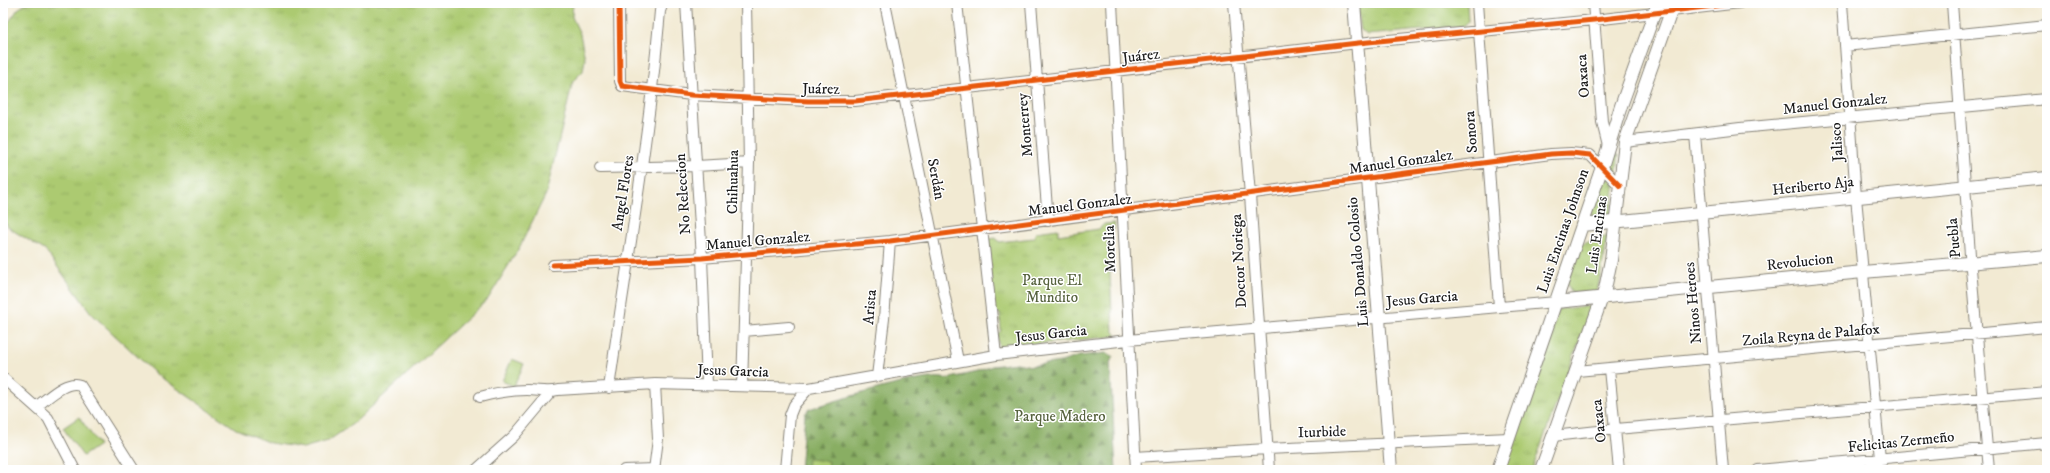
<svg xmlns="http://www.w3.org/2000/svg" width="2050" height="473" font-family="'IM FELL DW Pica',serif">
  <defs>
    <pattern id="grass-tufts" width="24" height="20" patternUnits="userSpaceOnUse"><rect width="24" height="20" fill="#acca71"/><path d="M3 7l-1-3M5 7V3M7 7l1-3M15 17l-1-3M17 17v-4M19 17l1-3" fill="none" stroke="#93ad61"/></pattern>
    <pattern id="forest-firs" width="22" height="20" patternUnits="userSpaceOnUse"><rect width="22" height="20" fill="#89ae63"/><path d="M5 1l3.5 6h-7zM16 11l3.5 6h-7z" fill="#6f8d51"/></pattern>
  </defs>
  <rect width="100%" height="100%" fill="#fff"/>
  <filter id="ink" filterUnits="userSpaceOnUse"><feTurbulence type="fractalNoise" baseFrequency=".025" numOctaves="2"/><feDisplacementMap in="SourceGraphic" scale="8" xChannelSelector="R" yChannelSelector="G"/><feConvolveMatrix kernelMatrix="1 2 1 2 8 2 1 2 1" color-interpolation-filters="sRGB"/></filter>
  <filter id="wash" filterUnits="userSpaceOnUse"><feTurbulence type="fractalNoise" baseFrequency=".012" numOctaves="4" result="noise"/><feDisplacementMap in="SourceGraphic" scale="16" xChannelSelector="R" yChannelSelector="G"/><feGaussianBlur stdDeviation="0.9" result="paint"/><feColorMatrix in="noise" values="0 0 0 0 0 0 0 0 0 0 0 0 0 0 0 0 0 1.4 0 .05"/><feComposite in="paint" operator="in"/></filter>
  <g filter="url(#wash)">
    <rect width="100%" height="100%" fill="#f2ead3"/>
    <!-- grass -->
    <path fill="url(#grass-tufts)" stroke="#647346" d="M 27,3 L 573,3 L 572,17 L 580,34 L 585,59 L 583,71 L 573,81 L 546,194 L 519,248 L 488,299 L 354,423 L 328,441 L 303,448 L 270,443 L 236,429 L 156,374 L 91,313 L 46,251 L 9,228 L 3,220 L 3,30 L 18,9 Z
      M 1357,3 L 1467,3 L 1468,21 L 1465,26 L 1367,35 L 1361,30 Z
      M 1619,155 L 1610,218 L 1588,222 L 1608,156 Z
      M 1115,223 L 1114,229 L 1108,238 L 1113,330 L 1117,336 L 999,348 L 997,334 L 1001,331 L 1000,314 L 994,311 L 989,258 L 989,239 L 996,238 L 999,242 L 1034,238 L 1036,232 L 1058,229 L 1058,235 L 1099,229 L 1104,224 Z
      M 1608,236 L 1597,292 L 1572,293 L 1567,284 L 1579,245 Z
      M 1592,306 L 1532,470 L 1504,470 L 1559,309 Z"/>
    <!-- forest -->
    <path fill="url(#forest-firs)" stroke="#526540" d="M 1106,353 L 1113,356 L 1110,363 L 1116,470 L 800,470 L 805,414 L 809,409 C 832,402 929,371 946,379 L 977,372 L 992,366 L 1017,363 L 1031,366 L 1061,362 L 1080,356 Z"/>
    <!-- pitch -->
    <path fill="#acca71" stroke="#647346" d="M 512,359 L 524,364 L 514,386 L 502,381 Z
      M 79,417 L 99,445 L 83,456 L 63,428 Z
      M 808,459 L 829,461 L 828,470 L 807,470 Z"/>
  </g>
  <g filter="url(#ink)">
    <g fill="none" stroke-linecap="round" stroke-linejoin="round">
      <defs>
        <path id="minor" d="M 619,3 L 620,81 L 622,86 L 691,95 L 808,101 L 855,101 L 1358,43 L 1594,20 L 1740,3
          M 686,3 L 702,258 L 707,384
          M 885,3 L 958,361
          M 957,3 L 996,355
          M 1031,3 L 1048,221
          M 1112,3 L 1136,470
          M 1234,3 L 1250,195 L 1269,470
          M 1477,3 L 1499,307
          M 1593,3 L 1602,122 L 1608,146
          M 1842,3 L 1856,197 L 1881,470
          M 1952,3 L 1971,269 L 1989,470
          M 1845,46 L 2047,25
          M 1695,134 L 1723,470
          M 1625,142 L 1740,128 L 2047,99
          M 600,168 L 696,166 L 749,163
          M 553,265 L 702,258 L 890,241 L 1551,154 L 1571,153 L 1590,155 L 1620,186
          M 744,331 L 789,327
          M 1609,369 L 1619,470
          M 1577,371 L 2047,327
          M 877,376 L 884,319 L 890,241
          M 3,378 L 48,418 L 75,470
          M 742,386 L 749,163 L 746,3
          M 609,388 C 627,262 649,138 660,11 L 663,3
          M 480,397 C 495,393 511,390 527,390 C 538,390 548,393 558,390 L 655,384 L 809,388 L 996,355 L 1128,340 L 1556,302
          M 37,406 C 47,399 67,379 80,385 L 134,470
          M 1553,436 L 1616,429 L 2047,392
          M 1135,457 L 1267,449 L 1509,438
          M 476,470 L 514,436 L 551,392
          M 624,470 L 655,469
          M 654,470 L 658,439 L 655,384
          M 785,470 L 790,415 L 794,405 L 809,388
          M 1758,470 L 2047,443"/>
        <path id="major" d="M 1354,3 L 1391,470
          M 1582,225 L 2047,178
          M 1556,302 L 1863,272 L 2047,256
          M 1498,470 L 1602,167 L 1621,106 L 1658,3
          M 1541,470 L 1605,289 L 1611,260 L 1625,142 L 1674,3"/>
      </defs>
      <!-- minor casing -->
      <use href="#minor" stroke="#878378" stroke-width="12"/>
      <!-- major casing -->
      <use href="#major" stroke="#878378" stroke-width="14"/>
      <!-- minor -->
      <use href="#minor" stroke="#fff" stroke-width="10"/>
      <!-- major -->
      <use href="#major" stroke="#fff" stroke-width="12"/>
      <defs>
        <path id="cycleway" d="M 619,3 L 620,81 L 622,86 L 691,95 L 808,101 L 855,101 L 1358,43 L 1594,20 L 1740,3
          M 553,265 L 702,258 L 890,241 L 1551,154 L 1571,153 L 1590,155 L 1620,186"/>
      </defs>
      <!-- cycleway casing -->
      <use href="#cycleway" stroke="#fff" stroke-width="8"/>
      <!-- cycleway -->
      <use href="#cycleway" stroke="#e8590c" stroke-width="5"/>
    </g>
  </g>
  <g text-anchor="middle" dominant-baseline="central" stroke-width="3" stroke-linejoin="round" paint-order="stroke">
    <!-- street labels -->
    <g font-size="15" fill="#1c1c1c" stroke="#fff">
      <text transform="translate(1141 56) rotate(-7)">Juárez</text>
      <text transform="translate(1583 76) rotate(-94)">Oaxaca</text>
      <text transform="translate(821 89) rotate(1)">Juárez</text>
      <text transform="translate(1835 104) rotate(-6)">Manuel Gonzalez</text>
      <text transform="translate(1025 125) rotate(-95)">Monterrey</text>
      <text transform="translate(1471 132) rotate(-94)">Sonora</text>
      <text transform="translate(1837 142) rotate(-94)">Jalisco</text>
      <text transform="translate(1401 162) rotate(-8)">Manuel Gonzalez</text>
      <text transform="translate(936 179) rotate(79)">Serdán</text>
      <text transform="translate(733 182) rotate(-89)">Chihuahua</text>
      <text transform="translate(1813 186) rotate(-6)">Heriberto Aja</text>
      <text transform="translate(623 193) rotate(-81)">Angel Flores</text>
      <text transform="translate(683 194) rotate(-94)">No Releccion</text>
      <text transform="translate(1080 205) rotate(-7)">Manuel Gonzalez</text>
      <text transform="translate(1563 231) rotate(-71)">Luis Encinas Johnson</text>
      <text transform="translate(1597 235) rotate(-82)">Luis Encinas</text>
      <text transform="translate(1954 238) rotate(-95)">Puebla</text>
      <text transform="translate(758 241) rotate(-5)">Manuel Gonzalez</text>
      <text transform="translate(1110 249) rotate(-92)">Morelia</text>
      <text transform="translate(1239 261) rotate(-93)">Doctor Noriega</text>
      <text transform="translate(1358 262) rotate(-95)">Luis Donaldo Colosio</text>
      <text transform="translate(1800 262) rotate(-6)">Revolucion</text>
      <text transform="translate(1422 299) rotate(-5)">Jesus Garcia</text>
      <text transform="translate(1693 303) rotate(-95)">Ninos Heroes</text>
      <text transform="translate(870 307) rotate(-85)">Arista</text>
      <text transform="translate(1051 334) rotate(-6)">Jesus Garcia</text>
      <text transform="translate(1811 335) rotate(-5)">Zoila Reyna de Palafox</text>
      <text transform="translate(733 371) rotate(2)">Jesus Garcia</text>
      <text transform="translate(1599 421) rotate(-96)">Oaxaca</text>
      <text transform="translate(1322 432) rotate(-2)">Iturbide</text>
      <text transform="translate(1901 442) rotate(-6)">Felicitas Zermeño</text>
    </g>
    <!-- park labels -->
    <g font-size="15" fill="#56623e" stroke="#fff">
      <text x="1052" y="280">Parque El<tspan x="1052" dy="17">Mundito</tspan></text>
      <text x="1060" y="416">Parque Madero</text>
    </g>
  </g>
  <!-- margin -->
  <rect width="2050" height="473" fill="none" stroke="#fff" stroke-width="16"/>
</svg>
